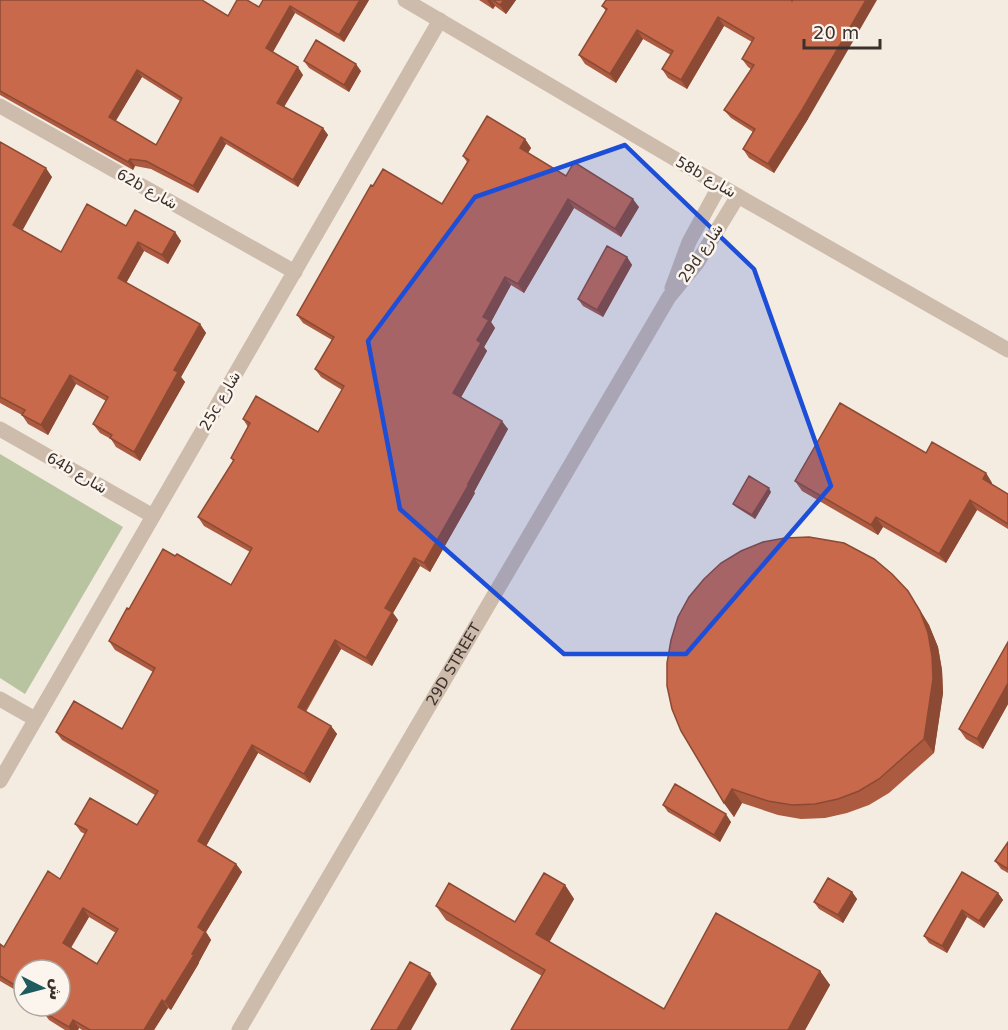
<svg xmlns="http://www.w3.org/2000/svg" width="1008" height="1030" font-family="'DejaVu Sans',Vazirmatn,sans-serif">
  <rect width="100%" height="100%" fill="#f4ebe1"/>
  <!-- green -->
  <path fill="#b8c4a0" d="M 0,454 L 123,527 L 25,694 L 0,678 Z"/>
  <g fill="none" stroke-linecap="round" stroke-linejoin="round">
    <!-- street -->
    <g stroke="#cdbbac" stroke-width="15">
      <path d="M 405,0 L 738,196 L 1008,350"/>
      <path d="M 0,106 L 295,272"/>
      <path d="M 672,288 L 689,242 L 720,185"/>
      <path d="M 0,429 L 153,516"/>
      <path d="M 0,699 L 35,719"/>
      <path d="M 0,781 L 440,20"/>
      <path id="s1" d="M 239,1030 L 669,297 L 697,263 L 738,196"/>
    </g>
  </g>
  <!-- wall -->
  <path fill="#ac5a40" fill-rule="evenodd" d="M 0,0 L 228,16 L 259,7 L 263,0 L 369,0 L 344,42 L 295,13 L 273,52 L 303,75 L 284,107 L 323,128 L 328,135 L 298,187 L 226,144 L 198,193 L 151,169 L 135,166 L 133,170 L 0,95 ZM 142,77 L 180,101 L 156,145 L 115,121 Z
    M 479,0 L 516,0 L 506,14 L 495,6 L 493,9 Z
    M 791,0 L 808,119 L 774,173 L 749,158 L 743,149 L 753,132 L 731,118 L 724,110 L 751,69 L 748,67 L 742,59 L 752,42 L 724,26 L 687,89 L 668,78 L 662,69 L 671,55 L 643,39 L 616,83 L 585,64 L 579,55 L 606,11 L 602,6 Z
    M 304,61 L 361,71 L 349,92 L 309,68 Z
    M 525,139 L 531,148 L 528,153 L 566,176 L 639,207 L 621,237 L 574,208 L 524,293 L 511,285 L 491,322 L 495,328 L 484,347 L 487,351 L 461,397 L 508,429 L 474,492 L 475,493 L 430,572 L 420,566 L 393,613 L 398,620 L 372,666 L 341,649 L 306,712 L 331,726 L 337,734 L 310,783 L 258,753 L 206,846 L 236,864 L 242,872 L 206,932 L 211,940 L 199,962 L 199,963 L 171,1010 L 168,1008 L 154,1030 L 82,1030 L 79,1028 L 78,1030 L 65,1030 L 49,1020 L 43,1012 L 45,1008 L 42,1006 L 60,1006 L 24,970 L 24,995 L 0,981 L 0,944 L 4,947 L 60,879 L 85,834 L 81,832 L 75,824 L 137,825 L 155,795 L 62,740 L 56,732 L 122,729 L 153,672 L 115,650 L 109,641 L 129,609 L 231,585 L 250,552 L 204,526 L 198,517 L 233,461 L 231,458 L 248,427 L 243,419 L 318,432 L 342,390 L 321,377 L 315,369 L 332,340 L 303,323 L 297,315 L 373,186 L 442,204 L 467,162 L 463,156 ZM 89,917 L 116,933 L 97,964 L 71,948 Z
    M 0,142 L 52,177 L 22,230 L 61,252 L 126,226 L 175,232 L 181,241 L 168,264 L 144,251 L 126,283 L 200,324 L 206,333 L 181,377 L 185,382 L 140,461 L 116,447 L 111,439 L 100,433 L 93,424 L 106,401 L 76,384 L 48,435 L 28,424 L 22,415 L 0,403 Z
    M 627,257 L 632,265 L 603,317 L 583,306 L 578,299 Z
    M 926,453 L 986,473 L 992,483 L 991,484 L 1008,494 L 1008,529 L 977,510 L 946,563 L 883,527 L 878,535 L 802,491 L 795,481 Z
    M 771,492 L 755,519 L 736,507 L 733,504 Z
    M 809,537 L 917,605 L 929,625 L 938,647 L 942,670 L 943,693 L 934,753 L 889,793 L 869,805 L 847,813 L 825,818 L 801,819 L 778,815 L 742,803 L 734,817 L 724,803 Z
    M 1008,642 L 1008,704 L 983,749 L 966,739 L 959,729 Z
    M 663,805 L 731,822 L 720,842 L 668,812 Z
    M 1008,842 L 1008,873 L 1001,869 L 995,861 Z
    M 962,872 L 998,893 L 1003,900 L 984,928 L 967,917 L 947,953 L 929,943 L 924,936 Z
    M 544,873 L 565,885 L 574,899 L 549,942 L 664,1009 L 716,913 L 820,971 L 830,985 L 805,1030 L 511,1030 L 542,976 L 446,920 L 436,906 L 449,883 L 515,922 Z
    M 852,892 L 857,899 L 843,923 L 819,909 L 814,902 Z"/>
  <!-- shaded-wall -->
  <path fill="#8c4a34" d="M 360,0 L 369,0 L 344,42 L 339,35 Z
    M 487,0 L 491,0 L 495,6 L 493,9 Z
    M 504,0 L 516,0 L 506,14 L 500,5 Z
    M 866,0 L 877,0 L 808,119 L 774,173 L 768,164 Z
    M 290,6 L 295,13 L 271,55 L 266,48 Z
    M 718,17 L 724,26 L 687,89 L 681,80 Z
    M 637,30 L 643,39 L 616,83 L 610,74 Z
    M 356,64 L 361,71 L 349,92 L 344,85 Z
    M 298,67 L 303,75 L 282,110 L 277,103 Z
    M 137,70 L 142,77 L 114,124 L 109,117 Z
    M 323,128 L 328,135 L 298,187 L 293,180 Z
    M 221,137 L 226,144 L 198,193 L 193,186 Z
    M 525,139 L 531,148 L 526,156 L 520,148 Z
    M 130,159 L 135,166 L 133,170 L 128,162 Z
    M 46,168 L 52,177 L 20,235 L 13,225 Z
    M 568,199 L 574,208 L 524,293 L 518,284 Z
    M 633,199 L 639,207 L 621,237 L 615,229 Z
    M 175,232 L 181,241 L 168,264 L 162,255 Z
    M 138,242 L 144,251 L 124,287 L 118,278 Z
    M 627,257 L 632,265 L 603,317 L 597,310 Z
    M 505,277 L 511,285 L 491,322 L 495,328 L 484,347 L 487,351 L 459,401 L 453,393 L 477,340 L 483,317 Z
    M 200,324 L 206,333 L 181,377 L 185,382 L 140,461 L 134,452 L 174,370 Z
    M 70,375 L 76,384 L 48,435 L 41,425 Z
    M 502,421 L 508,429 L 474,492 L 475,493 L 430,572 L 424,563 Z
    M 986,473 L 992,483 L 989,488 L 983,479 Z
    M 769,488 L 771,492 L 755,519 L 752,515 Z
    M 970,500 L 977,510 L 946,563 L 939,554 Z
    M 876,517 L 883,527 L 878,535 L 871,525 Z
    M 414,558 L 420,566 L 393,613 L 398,620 L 372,666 L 366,658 L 385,608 Z
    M 908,591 L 929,625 L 938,647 L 942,670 L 943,693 L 934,753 L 924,739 Z
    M 335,640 L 341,649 L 303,715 L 298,707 Z
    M 1008,683 L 1008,704 L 983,749 L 977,739 Z
    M 331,726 L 337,734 L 310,783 L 304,774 Z
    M 252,745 L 258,753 L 204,850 L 198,841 Z
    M 732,789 L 742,803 L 734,817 L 724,803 Z
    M 726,814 L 731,822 L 720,842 L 714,835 Z
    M 236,864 L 242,872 L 206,932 L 211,940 L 199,962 L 199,963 L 171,1010 L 165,1002 L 192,954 L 198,927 Z
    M 565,885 L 574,899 L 546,948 L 536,934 Z
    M 852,892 L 857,899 L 843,923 L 838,915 Z
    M 998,893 L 1003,900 L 984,928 L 979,921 Z
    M 83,908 L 89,917 L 68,952 L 63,943 Z
    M 962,910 L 967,917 L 947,953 L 942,946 Z
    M 820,971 L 830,985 L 805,1030 L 788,1030 Z
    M 430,973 L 437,984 L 411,1030 L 397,1030 Z
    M 162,1000 L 168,1008 L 154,1030 L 144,1030 Z
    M 73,1020 L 79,1028 L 78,1030 L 70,1030 L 69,1027 Z"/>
  <!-- building -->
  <path fill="#c8694b" stroke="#8c4a34" stroke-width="1.5" fill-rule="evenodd" d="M 0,0 L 202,0 L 228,16 L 237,0 L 247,0 L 259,7 L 263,0 L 360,0 L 339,35 L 290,6 L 266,48 L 298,67 L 277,103 L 323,128 L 293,180 L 221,137 L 193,186 L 146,161 L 130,159 L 128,162 L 0,91 ZM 137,70 L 182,98 L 156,145 L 109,117 Z
    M 493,0 L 504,0 L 500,5 Z
    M 606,0 L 791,0 L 792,1 L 793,0 L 866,0 L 802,110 L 768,164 L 743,149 L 755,129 L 724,110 L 754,65 L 742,59 L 754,38 L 718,17 L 681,80 L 662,69 L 673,51 L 637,30 L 610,74 L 579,55 L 607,9 L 602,6 Z
    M 316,40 L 356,64 L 344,85 L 304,61 Z
    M 487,116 L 525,139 L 520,148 L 566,176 L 574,162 L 633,199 L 615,229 L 568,199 L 518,284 L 505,277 L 483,317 L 489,320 L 477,340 L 481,343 L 453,393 L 502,421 L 468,484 L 469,484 L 424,563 L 414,558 L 385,608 L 392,612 L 366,658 L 335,640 L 298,707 L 331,726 L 304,774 L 252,745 L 198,841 L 236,864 L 198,927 L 205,932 L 192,954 L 194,955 L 165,1002 L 162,1000 L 144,1030 L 90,1030 L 73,1020 L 69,1027 L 43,1012 L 46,1006 L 60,1006 L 60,970 L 24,970 L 24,991 L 0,976 L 0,944 L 4,947 L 48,871 L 60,879 L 87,830 L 75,824 L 90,798 L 137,825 L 158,791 L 56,732 L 74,701 L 122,729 L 155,668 L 109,641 L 127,608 L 129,609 L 163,549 L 175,556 L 177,554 L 231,585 L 252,548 L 198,517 L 234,460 L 231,458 L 250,423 L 243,419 L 256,396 L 318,432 L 344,386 L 315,369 L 334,337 L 297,315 L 371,185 L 373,186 L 383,169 L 442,204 L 469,160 L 463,156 ZM 83,908 L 118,929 L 97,964 L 63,943 Z
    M 0,142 L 46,168 L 13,225 L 61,252 L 87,204 L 126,226 L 135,210 L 175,232 L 162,255 L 138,242 L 118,278 L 200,324 L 174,370 L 178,372 L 134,452 L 110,438 L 112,435 L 93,424 L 108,397 L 70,375 L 41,425 L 22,415 L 25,410 L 0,397 Z
    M 607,246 L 627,257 L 597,310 L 578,299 Z
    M 840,403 L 926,453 L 932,442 L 986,473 L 983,479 L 1008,494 L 1008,524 L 970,500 L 939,554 L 876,517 L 871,525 L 795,481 Z
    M 749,476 L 769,488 L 752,515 L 733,504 Z
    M 809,537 L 844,543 L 874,559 L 892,574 L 908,591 L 920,611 L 928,633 L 932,656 L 933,679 L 924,739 L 879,779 L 859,791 L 838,799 L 815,804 L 792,805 L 768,801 L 732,789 L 724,803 L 681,731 L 672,709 L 667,686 L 667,663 L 671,640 L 678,617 L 689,597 L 704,579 L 721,563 L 741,551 L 763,542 L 785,538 Z
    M 1008,642 L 1008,683 L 977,739 L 959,729 Z
    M 675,784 L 726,814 L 714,835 L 663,805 Z
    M 1008,842 L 1008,869 L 995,861 Z
    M 962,872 L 998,893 L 979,921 L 962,910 L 942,946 L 924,936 Z
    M 544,873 L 565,885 L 536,934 L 664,1009 L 716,913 L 820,971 L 788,1030 L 511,1030 L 545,970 L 436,906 L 449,883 L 515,922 Z
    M 828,878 L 852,892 L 838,915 L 814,902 Z
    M 410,962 L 430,973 L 397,1030 L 371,1030 Z"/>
  <!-- marked area -->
  <path fill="#1d4ed8" fill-opacity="0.2" stroke="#1d4ed8" stroke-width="4.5" stroke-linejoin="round" d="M 625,145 L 754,269 L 831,486 L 686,654 L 564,654 L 400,509 L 368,341 L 475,197 Z"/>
  <g text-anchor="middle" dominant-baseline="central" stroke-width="5" stroke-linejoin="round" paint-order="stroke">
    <!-- street labels -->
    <g font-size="15" fill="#3b302b" stroke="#fbf5ee">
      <text transform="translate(706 177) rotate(30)">58b شارع</text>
      <text transform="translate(147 189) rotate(29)">62b شارع</text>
      <text transform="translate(701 253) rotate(-56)">29d شارع</text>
      <text transform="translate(220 401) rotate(-60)">25c شارع</text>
      <text transform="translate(77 473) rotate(30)">64b شارع</text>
      <text stroke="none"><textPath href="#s1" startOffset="424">29D STREET</textPath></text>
    </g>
  </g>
  <!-- north arrow -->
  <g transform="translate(42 988) rotate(96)"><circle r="28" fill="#fbf5ee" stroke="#aea6a0" stroke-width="1.5"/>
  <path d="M0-4.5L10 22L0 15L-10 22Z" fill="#1f5a5e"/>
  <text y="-9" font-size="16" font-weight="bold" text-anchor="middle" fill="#3b302b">ش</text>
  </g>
  <!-- scale -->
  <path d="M804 39v9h76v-9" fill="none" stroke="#3b302b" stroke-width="3"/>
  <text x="813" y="39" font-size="18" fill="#3b302b" stroke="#fbf5ee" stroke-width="4.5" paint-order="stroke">20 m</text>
</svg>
